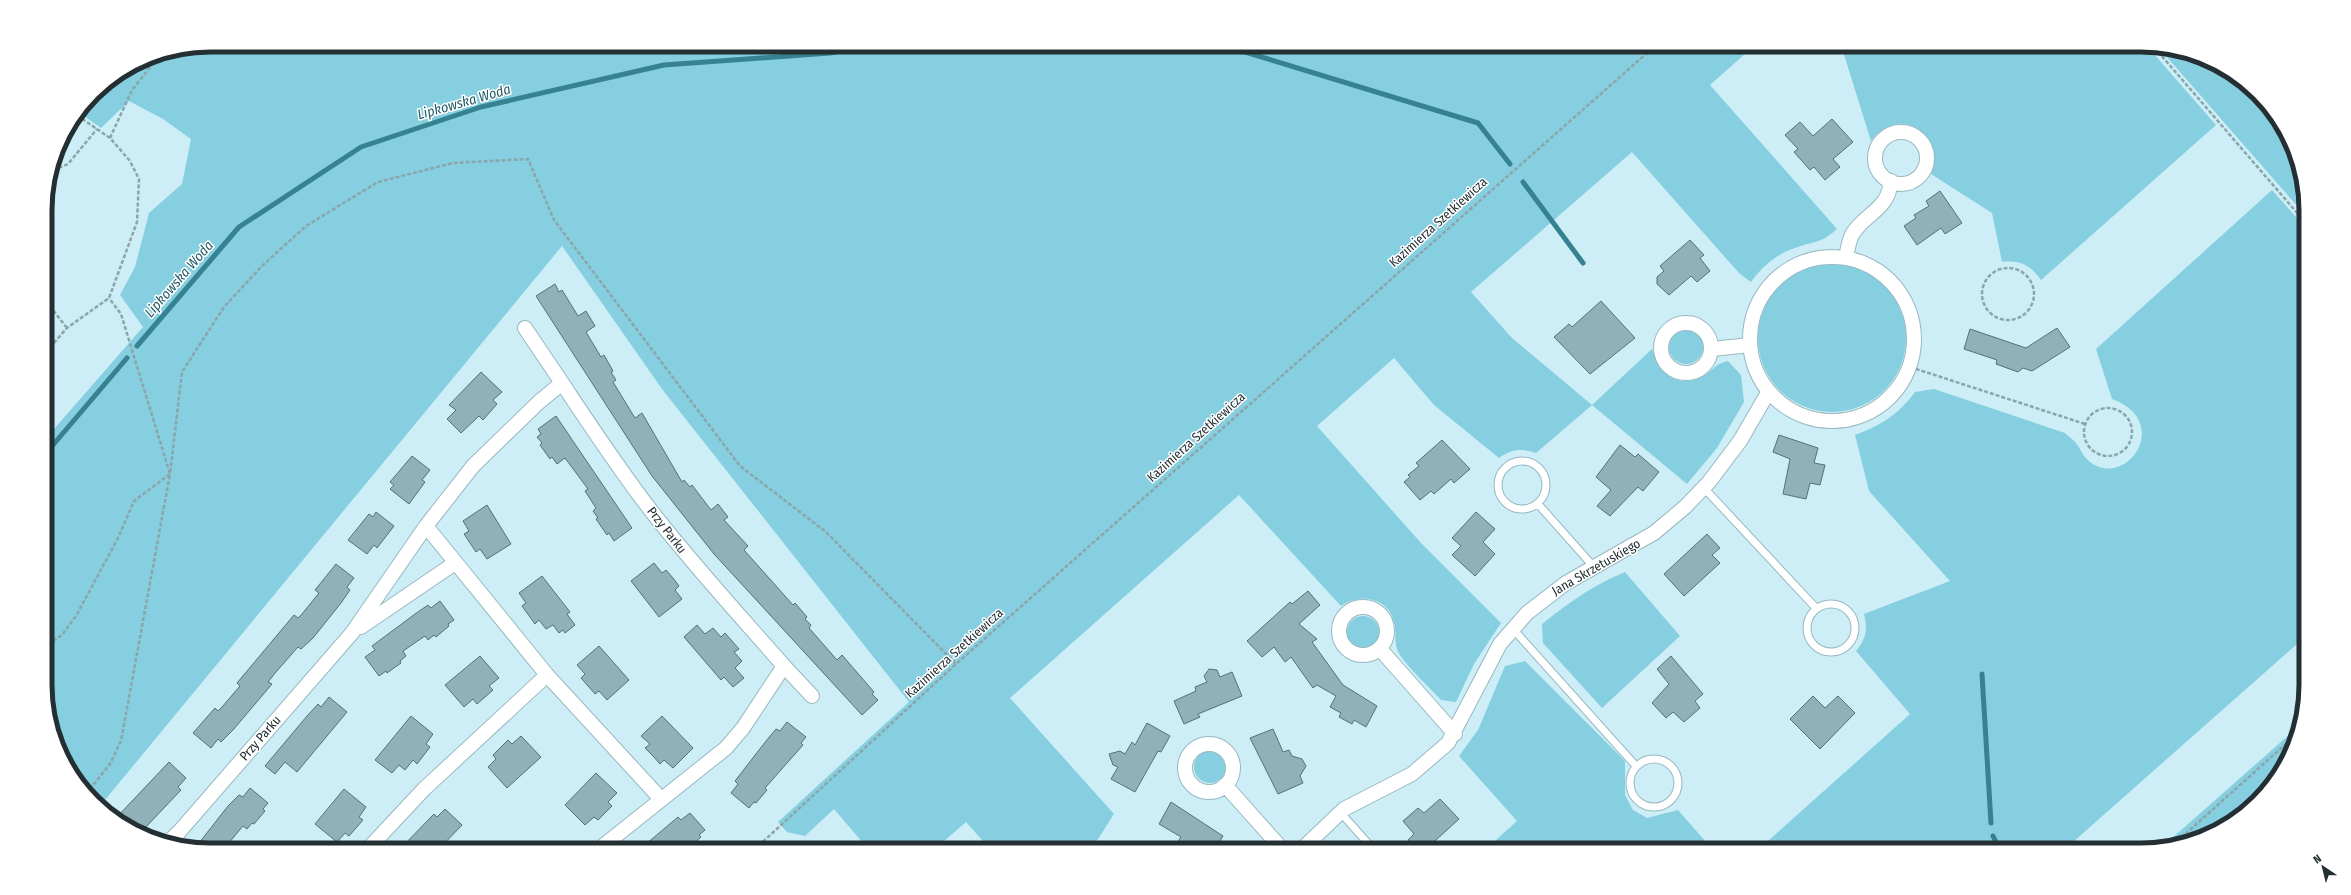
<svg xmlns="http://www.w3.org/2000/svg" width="2351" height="895" font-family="'Fira Sans Condensed',sans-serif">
  <rect width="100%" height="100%" fill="#cdeef6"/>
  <!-- green -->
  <path fill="#85cfe0" d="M 210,45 L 1755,45 L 1710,85 L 1837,229 C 1821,243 1819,240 1801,246 C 1779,252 1764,264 1751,282 L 1739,273 L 1632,152 L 1471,292 L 1512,338 L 1592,405 L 1652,349 C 1660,372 1676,389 1701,377 C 1714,371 1712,365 1728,361 L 1741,375 L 1744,402 L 1717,448 L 1687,484 L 1592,405 L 1536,453 C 1522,448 1511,449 1499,458 L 1434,405 L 1394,358 L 1317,426 L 1421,543 L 1501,623 L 1474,664 L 1456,702 L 1441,700 C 1428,686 1411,671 1400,655 C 1393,644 1397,634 1394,622 C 1388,597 1360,593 1341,606 L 1239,495 L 1010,698 L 1114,814 L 1091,850 L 991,850 L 966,822 L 934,850 L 869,850 L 834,809 L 805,836 L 787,832 L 778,822 L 909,702 L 662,389 L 562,246 L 100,806 C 70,780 61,754 48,717 L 47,437 L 143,327 L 120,295 L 135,267 L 149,213 L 182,184 L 191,139 L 163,119 L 129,101 L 101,128 L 80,113 L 101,86 L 147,57 Z
    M 1841,45 L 2147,46 L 2216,125 L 2041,280 C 2031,265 2019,260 2002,262 L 1992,213 L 1931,174 C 1945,130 1897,105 1871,141 Z
    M 2159,48 C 2170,50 2184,50 2195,54 C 2264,83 2304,140 2305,215 Z
    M 2272,190 L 2305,227 L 2306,636 L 2073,842 L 2104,850 L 1758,850 L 1910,714 L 1856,651 C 1866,639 1868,629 1864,614 L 1950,581 L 1869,491 L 1855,435 C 1880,426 1899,414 1915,392 L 1934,389 L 2065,433 C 2068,436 2073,439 2076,443 C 2082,451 2083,458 2093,464 C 2129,486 2172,421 2112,399 L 2096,349 Z
    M1758 338a74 74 0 1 1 148 0a74 74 0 1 1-148 0Z
    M1669 347a17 17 0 1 1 34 0a17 17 0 1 1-34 0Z
    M 1625,572 L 1680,636 L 1602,708 L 1543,643 L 1542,624 C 1570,602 1592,586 1625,572 Z
    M1347 632a16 16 0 1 1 32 0a16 16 0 1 1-32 0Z
    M 1525,661 L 1625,761 L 1625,795 L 1633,810 L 1647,818 L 1678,810 L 1713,850 L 1485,850 L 1517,821 L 1459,756 L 1478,730 L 1505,666 Z
    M 2299,726 L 2297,738 L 2278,777 L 2241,816 L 2194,841 L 2162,847 Z
    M1194 767a16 16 0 1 1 32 0a16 16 0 1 1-32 0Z"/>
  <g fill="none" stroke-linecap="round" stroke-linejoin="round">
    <!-- stream -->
    <path stroke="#378291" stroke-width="5" d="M 1222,45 L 1478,123 L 1510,164
      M 1523,182 L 1583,263
      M 137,346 L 239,227 L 361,147 L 481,107 L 664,65 L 830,53 L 874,45
      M 47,452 L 127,358
      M 1982,674 L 1991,823
      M 1993,836 L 1997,844 L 2021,850"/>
  </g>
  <!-- building -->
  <path fill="#91b1b8" stroke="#547178" d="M 1832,119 L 1853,142 L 1833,159 L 1840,167 L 1825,180 L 1814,167 L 1810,170 L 1794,152 L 1798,149 L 1785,135 L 1800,122 L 1813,136 Z
    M 1940,191 L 1962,223 L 1945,234 L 1941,228 L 1917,245 L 1904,226 L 1916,218 L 1914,215 L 1929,206 L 1926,201 Z
    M 1690,240 L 1704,255 L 1700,258 L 1710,271 L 1697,282 L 1691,276 L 1669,295 L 1657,284 L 1657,277 L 1664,271 L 1660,266 Z
    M 555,284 L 559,292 L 562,290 L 578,316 L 586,311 L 595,326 L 586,332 L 601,357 L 604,355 L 613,371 L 611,372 L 616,380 L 613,382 L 635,418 L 642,413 L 682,482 L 684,480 L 690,487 L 692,485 L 711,510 L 718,504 L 728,517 L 724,520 L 748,546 L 744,550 L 793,605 L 795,603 L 807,617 L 805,619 L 811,625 L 809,628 L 837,660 L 842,655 L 874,692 L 872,694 L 878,700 L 862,715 L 714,554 L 652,476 L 536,296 Z
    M 1601,301 L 1635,338 L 1590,374 L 1554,337 L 1569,324 L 1572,327 Z
    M 2057,328 L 2070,347 L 2032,371 L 2023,368 L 2018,372 L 1996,364 L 1997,360 L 1964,349 L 1970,329 L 2026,348 Z
    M 481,372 L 502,392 L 493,400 L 497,404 L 483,420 L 479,416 L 461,433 L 447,419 L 456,410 L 449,405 Z
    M 556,416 L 632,528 L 614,541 L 609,533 L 607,535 L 596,519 L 598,518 L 593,511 L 596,508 L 585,491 L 588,489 L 565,458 L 557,464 L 552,457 L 550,459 L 540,445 L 542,443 L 537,437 L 541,434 L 538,429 Z
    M 1779,435 L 1818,448 L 1814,463 L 1825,465 L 1820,485 L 1810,483 L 1806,499 L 1783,494 L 1790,459 L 1773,452 Z
    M 1442,440 L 1470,469 L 1454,483 L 1451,479 L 1434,494 L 1431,491 L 1420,500 L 1404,482 L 1410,477 L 1408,475 L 1419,466 L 1416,463 Z
    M 1620,445 L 1635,457 L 1638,454 L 1659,472 L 1643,491 L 1638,487 L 1610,516 L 1597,506 L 1611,490 L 1596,477 Z
    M 412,456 L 430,470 L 422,480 L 425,482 L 409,504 L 390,489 L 394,485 L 390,482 Z
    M 487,505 L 511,544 L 487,559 L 480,549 L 476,552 L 464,534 L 469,531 L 463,521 Z
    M 376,512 L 394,526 L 377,548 L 374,545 L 367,554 L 348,540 L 369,514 L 373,517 Z
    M 1476,512 L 1495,529 L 1483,542 L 1495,554 L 1475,576 L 1452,555 L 1461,546 L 1452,538 Z
    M 1707,534 L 1720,548 L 1712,555 L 1720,563 L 1684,596 L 1664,574 Z
    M 654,563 L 662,573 L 666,570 L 673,578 L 679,586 L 675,590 L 682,599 L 659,617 L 631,581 Z
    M 336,564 L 354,578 L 347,587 L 350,590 L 341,603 L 313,638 L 301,649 L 298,647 L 276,672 L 268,682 L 272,684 L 233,730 L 221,742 L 218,739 L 211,748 L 193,733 L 215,708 L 218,711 L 222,707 L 240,686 L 237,683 L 294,615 L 298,618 L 302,614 L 319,593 L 315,590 Z
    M 542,576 L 570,612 L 567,614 L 575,625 L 565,633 L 563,630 L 559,633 L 553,625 L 546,629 L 539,620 L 535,624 L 522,606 L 526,603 L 519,593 Z
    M 1308,591 L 1320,605 L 1299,624 L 1317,639 L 1312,642 L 1343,685 L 1377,706 L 1366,727 L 1354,720 L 1352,724 L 1339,717 L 1341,713 L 1330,707 L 1336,696 L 1317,685 L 1313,688 L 1291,657 L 1285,662 L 1274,647 L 1262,657 L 1247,641 L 1290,602 L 1292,604 Z
    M 440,601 L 454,620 L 448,624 L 449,626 L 436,637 L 434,635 L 428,640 L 425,636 L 403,651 L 406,656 L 400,661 L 401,663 L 387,673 L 386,671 L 379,676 L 365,657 L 375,650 L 372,646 L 415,614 L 428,605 L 431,608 Z
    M 697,625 L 705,634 L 713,628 L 721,637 L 725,633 L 739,649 L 734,652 L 742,661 L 735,668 L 744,678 L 733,687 L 724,677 L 721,680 L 684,637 Z
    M 599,646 L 629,680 L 607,700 L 599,691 L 595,694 L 581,678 L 585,674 L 577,665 Z
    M 480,656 L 499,678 L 489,686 L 493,690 L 477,704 L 473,699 L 464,707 L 445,685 Z
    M 1671,656 L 1703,694 L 1695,701 L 1700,708 L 1684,722 L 1673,712 L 1666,718 L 1652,703 L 1669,684 L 1657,669 Z
    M 1209,669 L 1217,670 L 1220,677 L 1232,672 L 1242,696 L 1198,714 L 1200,717 L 1184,724 L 1174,701 L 1196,691 L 1195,687 L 1207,682 L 1204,676 Z
    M 1813,696 L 1825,708 L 1838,696 L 1855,713 L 1820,749 L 1790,719 Z
    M 329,697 L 347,712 L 297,772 L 285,762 L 275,774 L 265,766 L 307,716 L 318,704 L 321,707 Z
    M 411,716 L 433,734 L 426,744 L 430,747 L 417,764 L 413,760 L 405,770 L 399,765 L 392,773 L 375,760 Z
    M 662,716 L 693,748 L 673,768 L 664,760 L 660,764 L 653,756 L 645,748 L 650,744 L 641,736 Z
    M 787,722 L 806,737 L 801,743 L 803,745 L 765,788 L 767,790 L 756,803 L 754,802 L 749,808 L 731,793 L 738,784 L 735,781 L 766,741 L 776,729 L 780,731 Z
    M 1147,723 L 1170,736 L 1161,752 L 1158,751 L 1135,792 L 1111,779 L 1118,767 L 1113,765 L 1109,754 L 1120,751 L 1125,754 L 1132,742 L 1135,745 Z
    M 1273,729 L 1283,752 L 1289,750 L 1292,756 L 1302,759 L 1306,766 L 1300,776 L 1303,783 L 1278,794 L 1250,738 Z
    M 521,736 L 541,757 L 507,788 L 488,767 L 496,759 L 493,755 L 508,740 L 512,744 Z
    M 169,762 L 186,778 L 178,787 L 181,790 L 145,828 L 142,826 L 137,831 L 122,824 L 116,818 Z
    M 596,773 L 617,793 L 608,802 L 612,806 L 598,820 L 594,817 L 585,825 L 565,805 Z
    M 250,788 L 268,803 L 263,809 L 265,811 L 254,824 L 252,823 L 247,829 L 243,826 L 223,850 L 195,848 L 228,806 L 239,795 L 243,797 Z
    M 344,789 L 366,807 L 359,817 L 363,820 L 349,836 L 345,833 L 337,842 L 315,824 Z
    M 1440,799 L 1459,819 L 1425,850 L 1416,850 L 1408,840 L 1414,834 L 1403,821 L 1418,808 L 1424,813 Z
    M 1171,802 L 1223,836 L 1215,850 L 1191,850 L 1177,843 L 1181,837 L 1159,824 Z
    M 445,809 L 462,825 L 439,849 L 435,845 L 431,850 L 399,850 L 434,814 L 437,817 Z
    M 690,813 L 705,830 L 699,835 L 701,837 L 686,850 L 639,850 L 678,817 L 681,820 Z"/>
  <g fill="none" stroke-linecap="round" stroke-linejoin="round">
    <defs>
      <path id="service" d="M1498 485a24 24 0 1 1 48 0a24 24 0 1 1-48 0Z
        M 1704,488 L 1816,608
        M 1538,504 L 1593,566
        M1807 628a24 24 0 1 1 48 0a24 24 0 1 1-48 0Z
        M 1513,629 L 1636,766
        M1630 783a24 24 0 1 1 48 0a24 24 0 1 1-48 0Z
        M 1340,812 L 1374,850"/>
      <path id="minor" d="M1875 158a26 26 0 1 1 52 0a26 26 0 1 1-52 0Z
        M 1846,256 C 1848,249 1849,239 1853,233 C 1867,212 1888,210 1891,181
        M1750 339a82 82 0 1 1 164 0a82 82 0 1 1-164 0Z
        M1661 348a25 25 0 1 1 50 0a25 25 0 1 1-50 0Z
        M 1712,349 L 1750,345
        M 562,383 C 592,428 622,474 656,517 C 697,569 741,617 784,666 L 743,728 L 726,748 L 598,850
        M 426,526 L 547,675 L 661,799
        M1339 631a24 24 0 1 1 48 0a24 24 0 1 1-48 0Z
        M 361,627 L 455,563
        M 1380,649 L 1455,734
        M 784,666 L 812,696
        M1185 768a24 24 0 1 1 48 0a24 24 0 1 1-48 0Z
        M 1225,785 L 1283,850
        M 167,843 L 179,832 L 352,633 L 426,526 L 473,466 L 539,402 L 562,383 L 525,328
        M 367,850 L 424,789 L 547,675
        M 1301,850 L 1344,809 L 1412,774 L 1448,743 L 1500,644 L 1527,613 L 1566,583 L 1654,533 L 1685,507 L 1709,482 L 1740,441 L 1769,391"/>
    </defs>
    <!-- service casing -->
    <use href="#service" stroke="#98b8c0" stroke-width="9"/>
    <!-- minor casing -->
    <use href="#minor" stroke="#98b8c0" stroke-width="16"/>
    <!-- path -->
    <path stroke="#8ca5ab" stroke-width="2.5" stroke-dasharray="4 2" stroke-linecap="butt" d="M 2154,47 L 2305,222
      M 110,138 L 132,90 L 160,55
      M 53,170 L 68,164 L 97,129
      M1982 294a26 26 0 1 1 52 0a26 26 0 1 1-52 0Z
      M 46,301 L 67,328
      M 46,352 L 67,328 L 109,298 L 137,222 L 139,179 L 130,161 L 110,138 L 78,116
      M 1910,367 L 2085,424
      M2084 432a24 24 0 1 1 48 0a24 24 0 1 1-48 0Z
      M 48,644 L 62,635 L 76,616 L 118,538 L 134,501 L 170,474 L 182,372 L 224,307 L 262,266 L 306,226 L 378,182 L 453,163 L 528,159 L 554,220 L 740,466 L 826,532 L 956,664
      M 86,794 L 110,764 L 121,741 L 170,474 L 121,314 L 109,298
      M 2172,846 L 2298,733
      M 754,850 L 956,664 L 1656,45"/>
    <!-- service -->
    <use href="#service" stroke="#fff" stroke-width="7"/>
    <!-- minor -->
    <use href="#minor" stroke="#fff" stroke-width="14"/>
  </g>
  <g text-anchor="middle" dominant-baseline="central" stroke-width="3" stroke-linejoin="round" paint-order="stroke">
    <!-- street labels -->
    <g font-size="13" fill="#232f32" stroke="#fff">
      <text transform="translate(1438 222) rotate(-42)">Kazimierza Szetkiewicza</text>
      <text transform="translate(1196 437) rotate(-42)">Kazimierza Szetkiewicza</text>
      <text transform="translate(667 530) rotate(52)">Przy Parku</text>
      <text transform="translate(1596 567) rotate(-30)">Jana Skrzetuskiego</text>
      <text transform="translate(954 653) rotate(-42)">Kazimierza Szetkiewicza</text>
      <text transform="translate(260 738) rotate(-49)">Przy Parku</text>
    </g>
    <!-- water labels -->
    <g font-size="14" font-style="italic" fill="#235b66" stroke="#fff">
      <text transform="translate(464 102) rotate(-16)">Lipkowska Woda</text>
      <text transform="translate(179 279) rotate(-49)">Lipkowska Woda</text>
    </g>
  </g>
  <!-- crop -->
  <path d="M0 0H2351V895H0ZM210 52H2141A158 158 0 0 1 2299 210V685A158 158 0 0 1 2141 843H210A158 158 0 0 1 52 685V210A158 158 0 0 1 210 52Z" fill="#fff" fill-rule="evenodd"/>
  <path fill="none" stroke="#232f32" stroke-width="5" d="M210 52H2141A158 158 0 0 1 2299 210V685A158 158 0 0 1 2141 843H210A158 158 0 0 1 52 685V210A158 158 0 0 1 210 52Z"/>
  <!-- north arrow -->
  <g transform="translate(2323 867) rotate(325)" stroke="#ffffff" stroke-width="3" paint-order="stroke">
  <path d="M0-3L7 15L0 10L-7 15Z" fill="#232f32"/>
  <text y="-6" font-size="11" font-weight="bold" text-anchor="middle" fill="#232f32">N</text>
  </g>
</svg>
